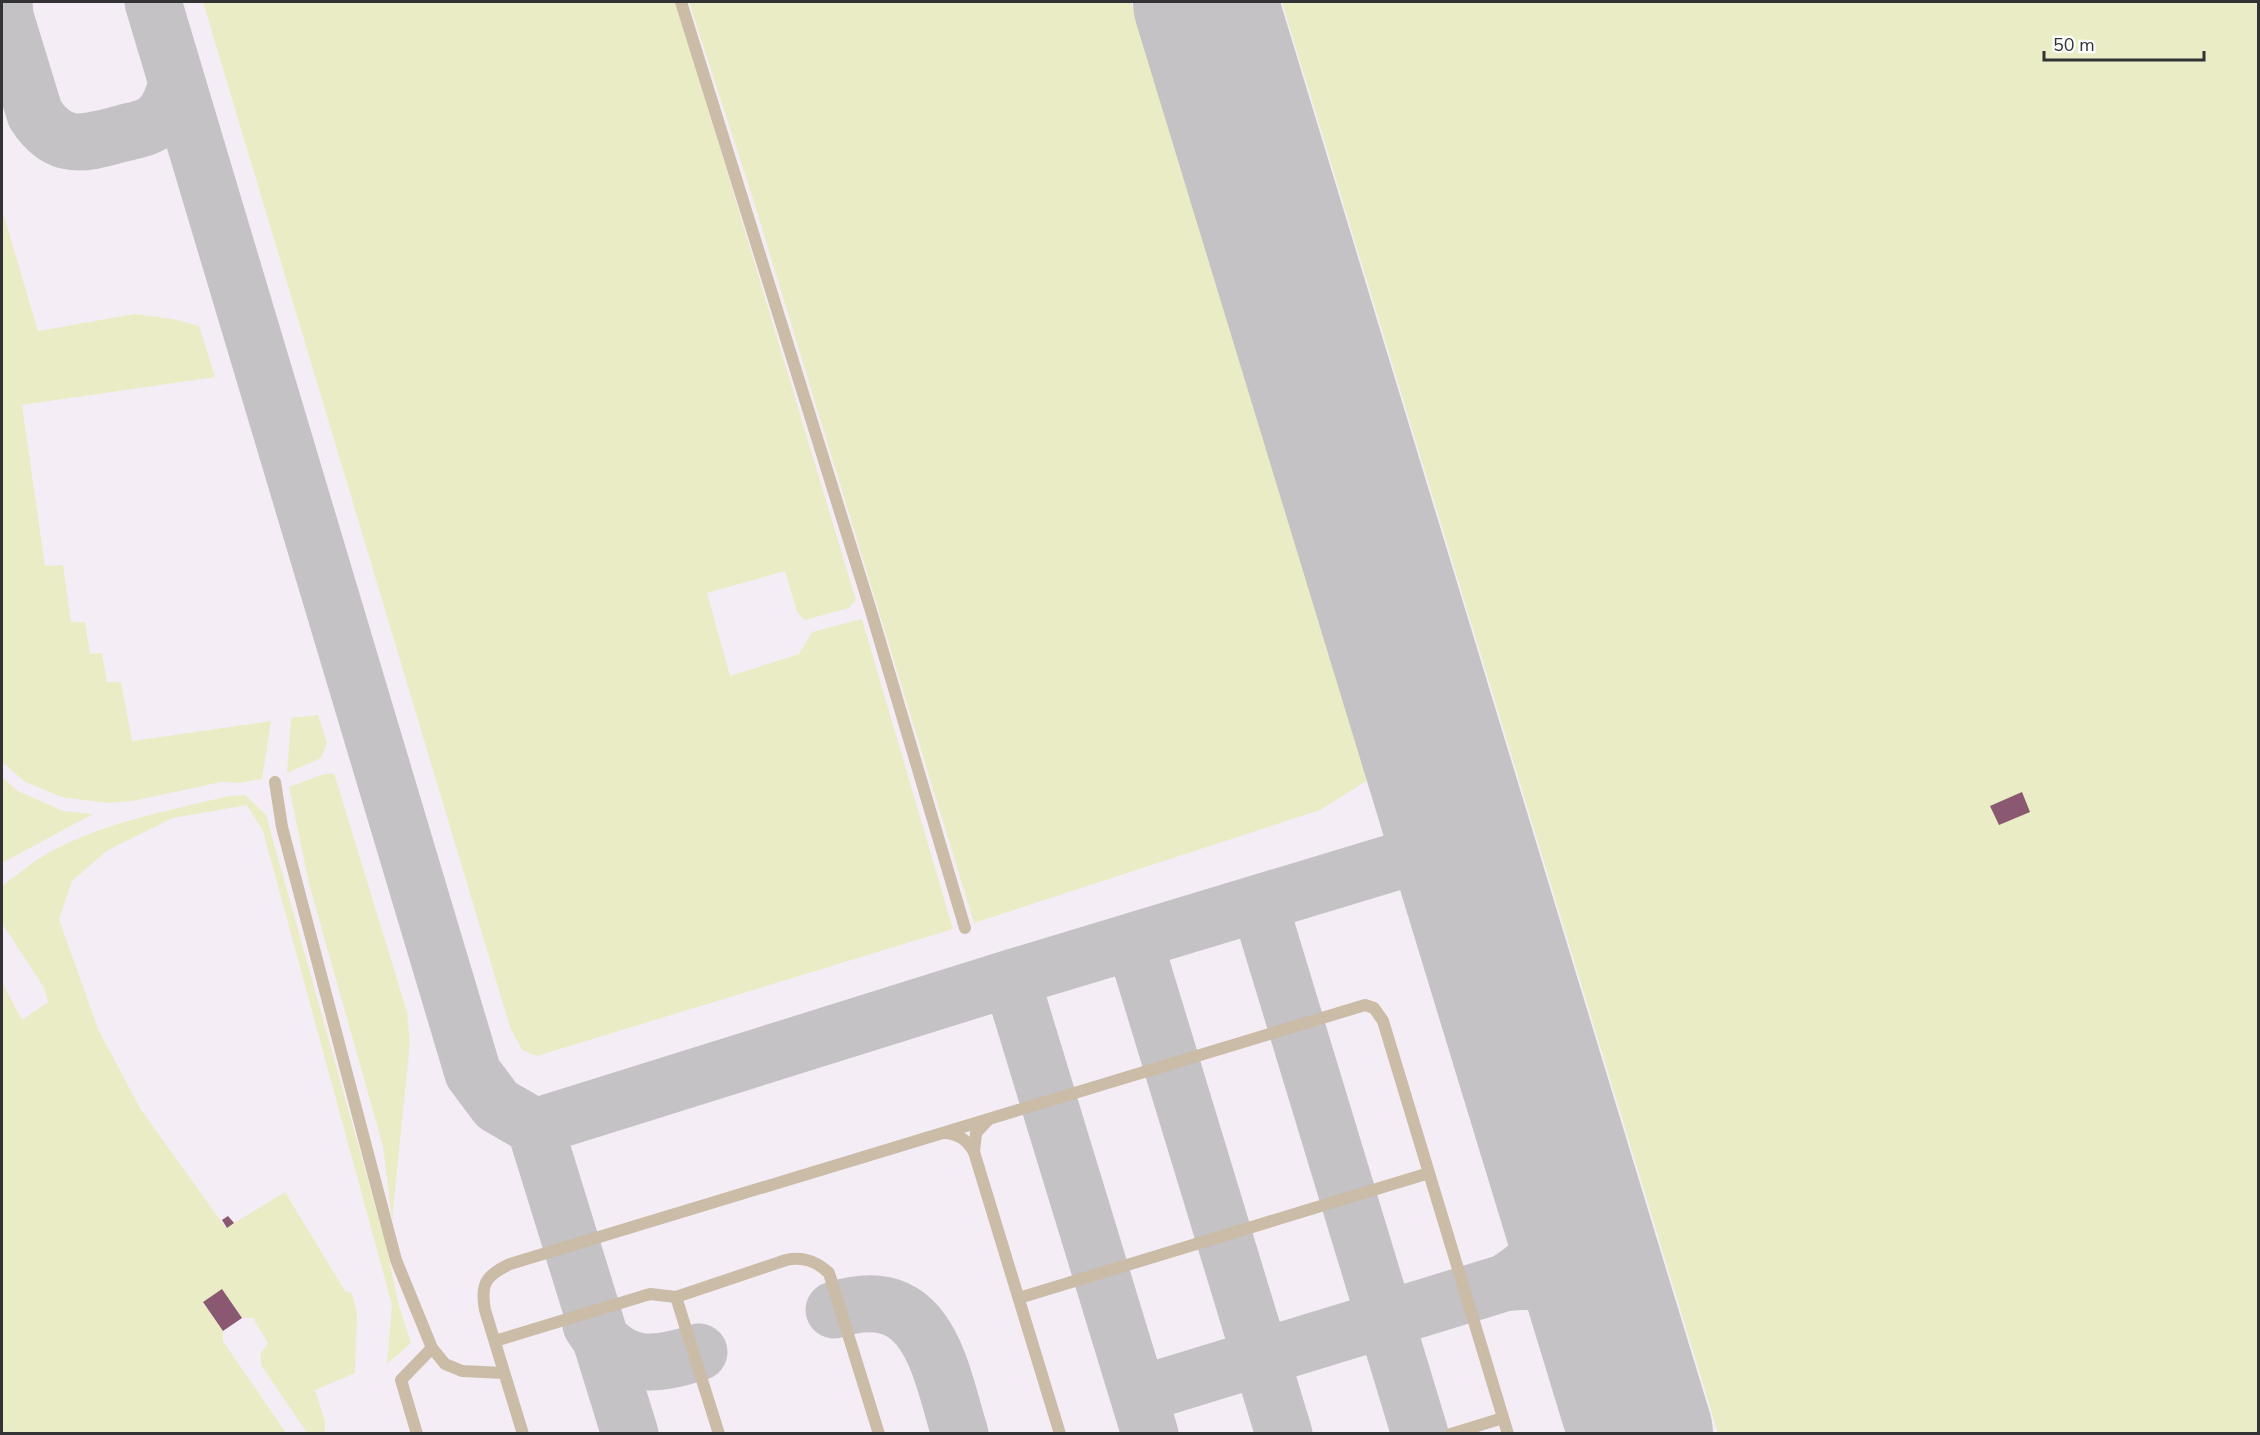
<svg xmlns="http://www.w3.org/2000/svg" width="2260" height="1435" font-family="'Nunito Sans',sans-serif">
  <rect width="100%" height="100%" fill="#fcf9fc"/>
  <!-- built -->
  <path fill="#f5edf6" d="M 2,2 L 2258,2 L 2258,1433 L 265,1433 L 2,1015 Z"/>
  <!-- green -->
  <path fill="#eaecc5" d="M 203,2 L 676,2 L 856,600 L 849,608 L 805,620 L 797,612 L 785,571 L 707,593 L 730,676 L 799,654 L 812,632 L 862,619 L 953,929 L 537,1056 L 522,1050 L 510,1027 Z
    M 689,2 L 1131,2 L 1368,780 L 1320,810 L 974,923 L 753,199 Z
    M 1282,2 L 2258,2 L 2258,1433 L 1718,1433 Z
    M 2,209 L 38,331 L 135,314 L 173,319 L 199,326 L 215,377 L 22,405 L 45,566 L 63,565 L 71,622 L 85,622 L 90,654 L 102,653 L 107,682 L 121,682 L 132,741 L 271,721 L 262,779 L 239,783 L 221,782 L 133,801 L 108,803 L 61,797 L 24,781 L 2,762 Z
    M 318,715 L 327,743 L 321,758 L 287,773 L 291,718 Z
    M 334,773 L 407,1012 L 410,1043 L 392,1220 L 383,1146 L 309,884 L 289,787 L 321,775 Z
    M 2,777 L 18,791 L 63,811 L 93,814 L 2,863 Z
    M 245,795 L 266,815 L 385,1241 L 399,1306 L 411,1343 L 387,1364 L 392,1305 L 263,831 L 247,805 L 173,818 L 108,850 L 72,881 L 59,919 L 98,1029 L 141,1110 L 226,1228 L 285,1192 L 345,1291 L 352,1293 L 357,1313 L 355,1373 L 315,1390 L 325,1421 L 325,1433 L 307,1433 L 261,1365 L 261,1353 L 268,1343 L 253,1318 L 242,1318 L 222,1289 L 203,1302 L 223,1331 L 223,1341 L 286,1433 L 5,1434 L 2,1429 L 2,982 L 22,1020 L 48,1002 L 44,988 L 2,923 L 2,886 C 13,878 24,869 35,861 C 93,824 163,812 229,796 Z"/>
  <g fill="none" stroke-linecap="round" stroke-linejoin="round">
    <!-- taxiway -->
    <path stroke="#c4c2c4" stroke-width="57" d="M 4,2 L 5,16 L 35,114 C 60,153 86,143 124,133 C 135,130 149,128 158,120 C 169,111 173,97 177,84
      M 153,2 L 473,1073 L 497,1105 L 535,1127
      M 1259,903 L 1420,1434
      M 1134,941 L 1284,1434
      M 1011,978 L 1150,1434
      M 1504,1283 C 1563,1275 1589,1298 1615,1347
      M 834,1310 C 929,1280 939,1366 960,1434
      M 591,1325 C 619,1370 654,1367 699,1352
      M 1138,1395 L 1504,1283 C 1548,1258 1559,1231 1565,1183
      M 630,1434 L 535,1127 L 1011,978 L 1461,842"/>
    <!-- runway -->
    <path stroke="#c4c2c4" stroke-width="144" d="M 1205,2 L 1641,1434"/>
  </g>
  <!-- building -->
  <path fill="#8a5871" d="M 2022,792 L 2030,812 L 1999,825 L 1990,806 Z
    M 228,1216 L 234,1223 L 227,1228 L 222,1220 Z
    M 222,1289 L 242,1318 L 223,1331 L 203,1302 Z"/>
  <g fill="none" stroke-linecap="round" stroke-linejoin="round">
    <!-- lane -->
    <path stroke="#cabca7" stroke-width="12" d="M 681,2 L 871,611 L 965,928
      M 275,782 L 282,827 L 396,1260 L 432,1348 L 445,1364 L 462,1371 L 504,1373
      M 945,1133 C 959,1134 967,1140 974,1152 L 1060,1434
      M 974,1152 L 976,1133 L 989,1119
      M 676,1297 L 719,1434
      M 1019,1298 L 1429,1173
      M 495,1341 L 650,1294 L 676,1297 L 786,1260 C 803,1256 816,1261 829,1273 L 879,1434
      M 417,1434 L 401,1380 L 432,1348
      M 523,1434 L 485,1310 C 480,1284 486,1275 510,1264 L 1365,1005 L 1374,1008 L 1383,1021 L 1508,1434
      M 1451,1434 L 1503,1418"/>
  </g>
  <!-- border -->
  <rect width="2260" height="1435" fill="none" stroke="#333234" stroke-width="6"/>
  <!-- scale -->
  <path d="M2044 51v9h160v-9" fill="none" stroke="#333234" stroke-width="3"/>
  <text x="2053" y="51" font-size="18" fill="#333234" stroke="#ffffff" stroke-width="4.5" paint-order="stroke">50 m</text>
</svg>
